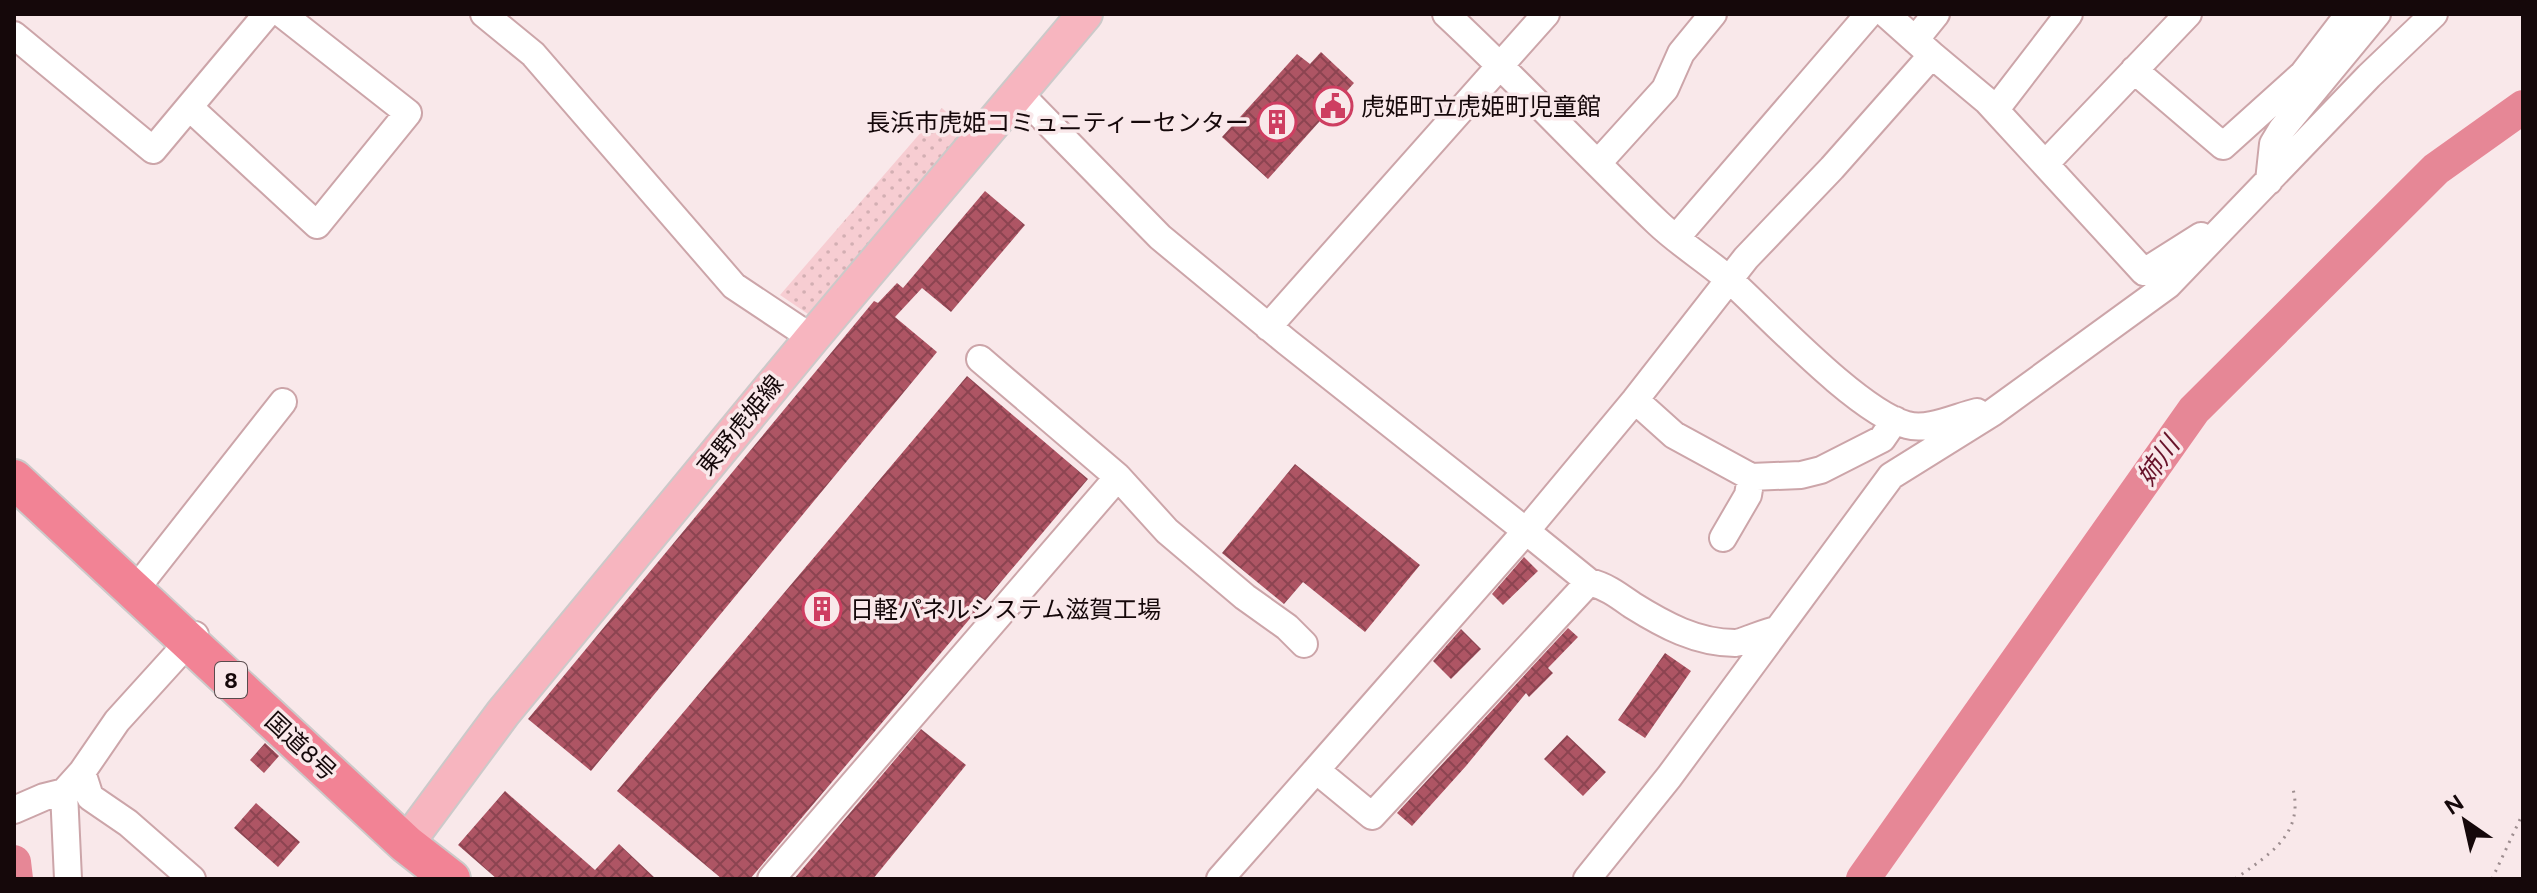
<svg xmlns="http://www.w3.org/2000/svg" width="2537" height="893" font-family="Figtree,'Noto Sans JP',sans-serif">
  <defs>
    <pattern id="grass-dots" width="8" height="8" patternUnits="userSpaceOnUse" patternTransform="scale(2)"><rect width="8" height="8" fill="#f7cdd2"/><path d="M2 2h.1M6 6h.1" fill="none" stroke="#d3afb3" stroke-width="1.8" stroke-linecap="round"/></pattern>
    <pattern id="building-cross-hatch" width="8" height="8" patternUnits="userSpaceOnUse" patternTransform="scale(2)"><rect width="8" height="8" fill="#ae5564"/><path d="M0 0l8 8M0 8l8-8" fill="none" stroke="#8c4451"/></pattern>
  </defs>
  <rect width="100%" height="100%" fill="#f9e8ea"/>
  <!-- grass -->
  <path fill="url(#grass-dots)" d="M 942,108 L 965,130 L 808,314 L 780,295 Z"/>
  <g fill="none" stroke-linecap="round" stroke-linejoin="round">
    <!-- river -->
    <path stroke="#e68796" stroke-width="34" d="M 14,862 L 16,879
      M 1863,879 L 2194,410 L 2436,169 L 2523,107"/>
  </g>
  <!-- building -->
  <path fill="url(#building-cross-hatch)" d="M 1321,52 L 1354,83 L 1268,179 L 1222,137 L 1297,54 L 1310,64 Z
    M 985,191 L 1025,225 L 951,312 L 922,288 L 895,317 L 937,352 L 591,771 L 528,719 L 874,301 L 878,303 L 897,283 L 903,288 Z
    M 967,376 L 1088,479 L 750,879 L 722,879 L 617,791 Z
    M 1295,464 L 1420,565 L 1365,632 L 1303,582 L 1284,604 L 1222,553 Z
    M 1524,557 L 1538,571 L 1503,605 L 1492,594 Z
    M 1568,628 L 1578,637 L 1548,668 L 1553,673 L 1529,697 L 1526,693 L 1466,766 L 1412,826 L 1397,813 Z
    M 1461,629 L 1481,649 L 1451,679 L 1433,661 Z
    M 1665,653 L 1691,671 L 1645,738 L 1618,720 Z
    M 921,729 L 966,765 L 873,879 L 794,879 Z
    M 1567,735 L 1606,772 L 1583,796 L 1544,759 Z
    M 265,743 L 279,756 L 264,773 L 250,760 Z
    M 505,791 L 595,870 L 619,844 L 656,879 L 497,879 L 458,845 Z
    M 256,803 L 300,842 L 278,867 L 234,828 Z"/>
  <g fill="none" stroke-linecap="round" stroke-linejoin="round">
    <defs>
      <path id="minor" d="M 484,14 L 533,54 L 734,286 L 812,338
        M 1446,14 C 1519,82 1586,154 1658,223 C 1681,245 1710,262 1734,284 C 1772,319 1860,413 1907,425 C 1928,431 1956,417 1977,412
        M 14,35 L 153,150 L 267,14
        M 1915,40 L 1936,14
        M 1932,55 L 1987,101 L 2144,272 L 2201,236
        M 2134,70 L 2223,146 L 2303,74 L 2349,14
        M 1018,92 L 1160,237 L 1287,342 L 1526,531 L 1635,400 L 1746,258 L 1832,168 L 1932,55 L 1886,14
        M 189,107 L 317,225 L 408,113 L 282,14
        M 1996,109 L 2069,14
        M 1598,163 L 1665,89 L 1681,53 L 1713,14
        M 2046,163 L 2188,14
        M 2269,181 L 2273,144 L 2282,129 L 2377,14
        M 1676,238 L 1869,14
        M 1268,327 L 1546,14
        M 1635,400 L 1674,435 L 1751,477 L 1748,495 L 1723,538
        M 1118,477 L 1167,531 L 1245,597 L 1287,627 L 1304,644
        M 1751,477 L 1801,475 L 1821,470 L 1882,439 L 1895,420
        M 135,590 L 283,402
        M 1316,770 L 1526,531 L 1589,582
        M 82,772 L 90,797 L 128,823 L 192,879
        M 64,792 L 68,879
        M 14,810 L 44,797 L 64,792 L 82,772 L 117,721 L 195,635
        M 771,879 L 1118,477 L 980,359
        M 1220,879 L 1316,770 L 1372,816 L 1589,582 C 1606,586 1618,595 1632,605 C 1664,625 1697,643 1735,643 C 1742,643 1765,632 1776,630
        M 1587,879 L 1669,777 L 1891,476 L 1992,413 L 2168,285 L 2369,76 L 2434,14"/>
      <path id="major" d="M 406,844 L 503,713 L 812,338 L 1085,14"/>
      <path id="highway" d="M 14,479 L 406,844 L 451,879"/>
    </defs>
    <!-- minor casing -->
    <use href="#minor" stroke="#cca5a9" stroke-width="30"/>
    <!-- major casing -->
    <use href="#major" stroke="#ccc9c9" stroke-width="38"/>
    <!-- highway casing -->
    <use href="#highway" stroke="#ccc9c9" stroke-width="42"/>
    <!-- path -->
    <path stroke="#9e8e90" stroke-width="3" stroke-dasharray="2 6" stroke-linecap="butt" d="M 2235,879 C 2270,854 2306,833 2292,785
      M 2492,879 L 2523,813"/>
    <!-- minor -->
    <use href="#minor" stroke="#fff" stroke-width="26"/>
    <!-- major -->
    <use href="#major" stroke="#f7b5bf" stroke-width="34"/>
    <!-- highway -->
    <use href="#highway" stroke="#f28395" stroke-width="38"/>
  </g>
  <!-- icons -->
  <defs>
    <symbol id="civic-ring" viewBox="-11 -11 22 22"><circle r="9.5" fill="#f9e8ea" stroke="#ce3e61" stroke-width="1.5"/><path d="M-.6-6.5H3V-4.5H.6V-3L4-1V1h2V6H-6V1h2V-1L-.6-3ZM-1.2 2.5V6h2.4V2.5Z" fill="#ce3e61"/></symbol>
    <symbol id="building-ring" viewBox="-11 -11 22 22"><circle r="9.5" fill="#f9e8ea" stroke="#ce3e61" stroke-width="1.5"/><path d="M-4-6H4V6H1V3H-1V6H-4ZM-2.5-4.3h1.7v1.8h-1.7ZM.8-4.3h1.7v1.8H.8ZM-2.5-1h1.7V.8h-1.7ZM.8-1h1.7V.8H.8Z" fill="#ce3e61"/></symbol>
  </defs>
  <g fill-rule="evenodd">
    <use href="#civic-ring" x="1311" y="84" width="44" height="44"/>
    <use href="#building-ring" x="1255" y="100" width="44" height="44"/>
    <use href="#building-ring" x="800" y="587" width="44" height="44"/>
  </g>
  <g text-anchor="middle" dominant-baseline="central" stroke-width="7" stroke-linejoin="round" paint-order="stroke">
    <!-- shield labels -->
    <rect fill="#f9e8ea" stroke="#594b4d" stroke-width="2" x="215" y="662" width="32" height="36" rx="6"/>
    <g font-size="22" font-weight="bold" fill="#15080a">
      <text x="231" y="680">8</text>
    </g>
    <!-- poi labels -->
    <g font-size="24" fill="#15080a" stroke="#f9e8ea" text-anchor="start">
      <text x="1361" y="106">虎姫町立虎姫町児童館</text>
      <text x="1249" y="122" text-anchor="end">長浜市虎姫コミュニティーセンター</text>
      <text x="850" y="609">日軽パネルシステム滋賀工場</text>
    </g>
    <!-- street labels -->
    <g font-size="24" fill="#15080a" stroke="#f9e8ea">
      <text transform="translate(740 425) rotate(-51)">東野虎姫線</text>
      <text transform="translate(301 746) rotate(43)">国道8号</text>
    </g>
    <!-- water labels -->
    <g font-size="26" font-style="italic" fill="#68132a" stroke="#f9e8ea">
      <text transform="translate(2158 461) rotate(-55)">姉川</text>
    </g>
  </g>
  <!-- border -->
  <rect width="2537" height="893" fill="none" stroke="#15080a" stroke-width="32"/>
  <!-- north arrow -->
  <g transform="translate(2465 821) rotate(326)" stroke="#f9e8ea" stroke-width="6" paint-order="stroke">
  <path d="M0-6L14 30L0 20L-14 30Z" fill="#15080a"/>
  <text y="-12" font-size="22" font-weight="bold" text-anchor="middle" fill="#15080a">N</text>
  </g>
</svg>
